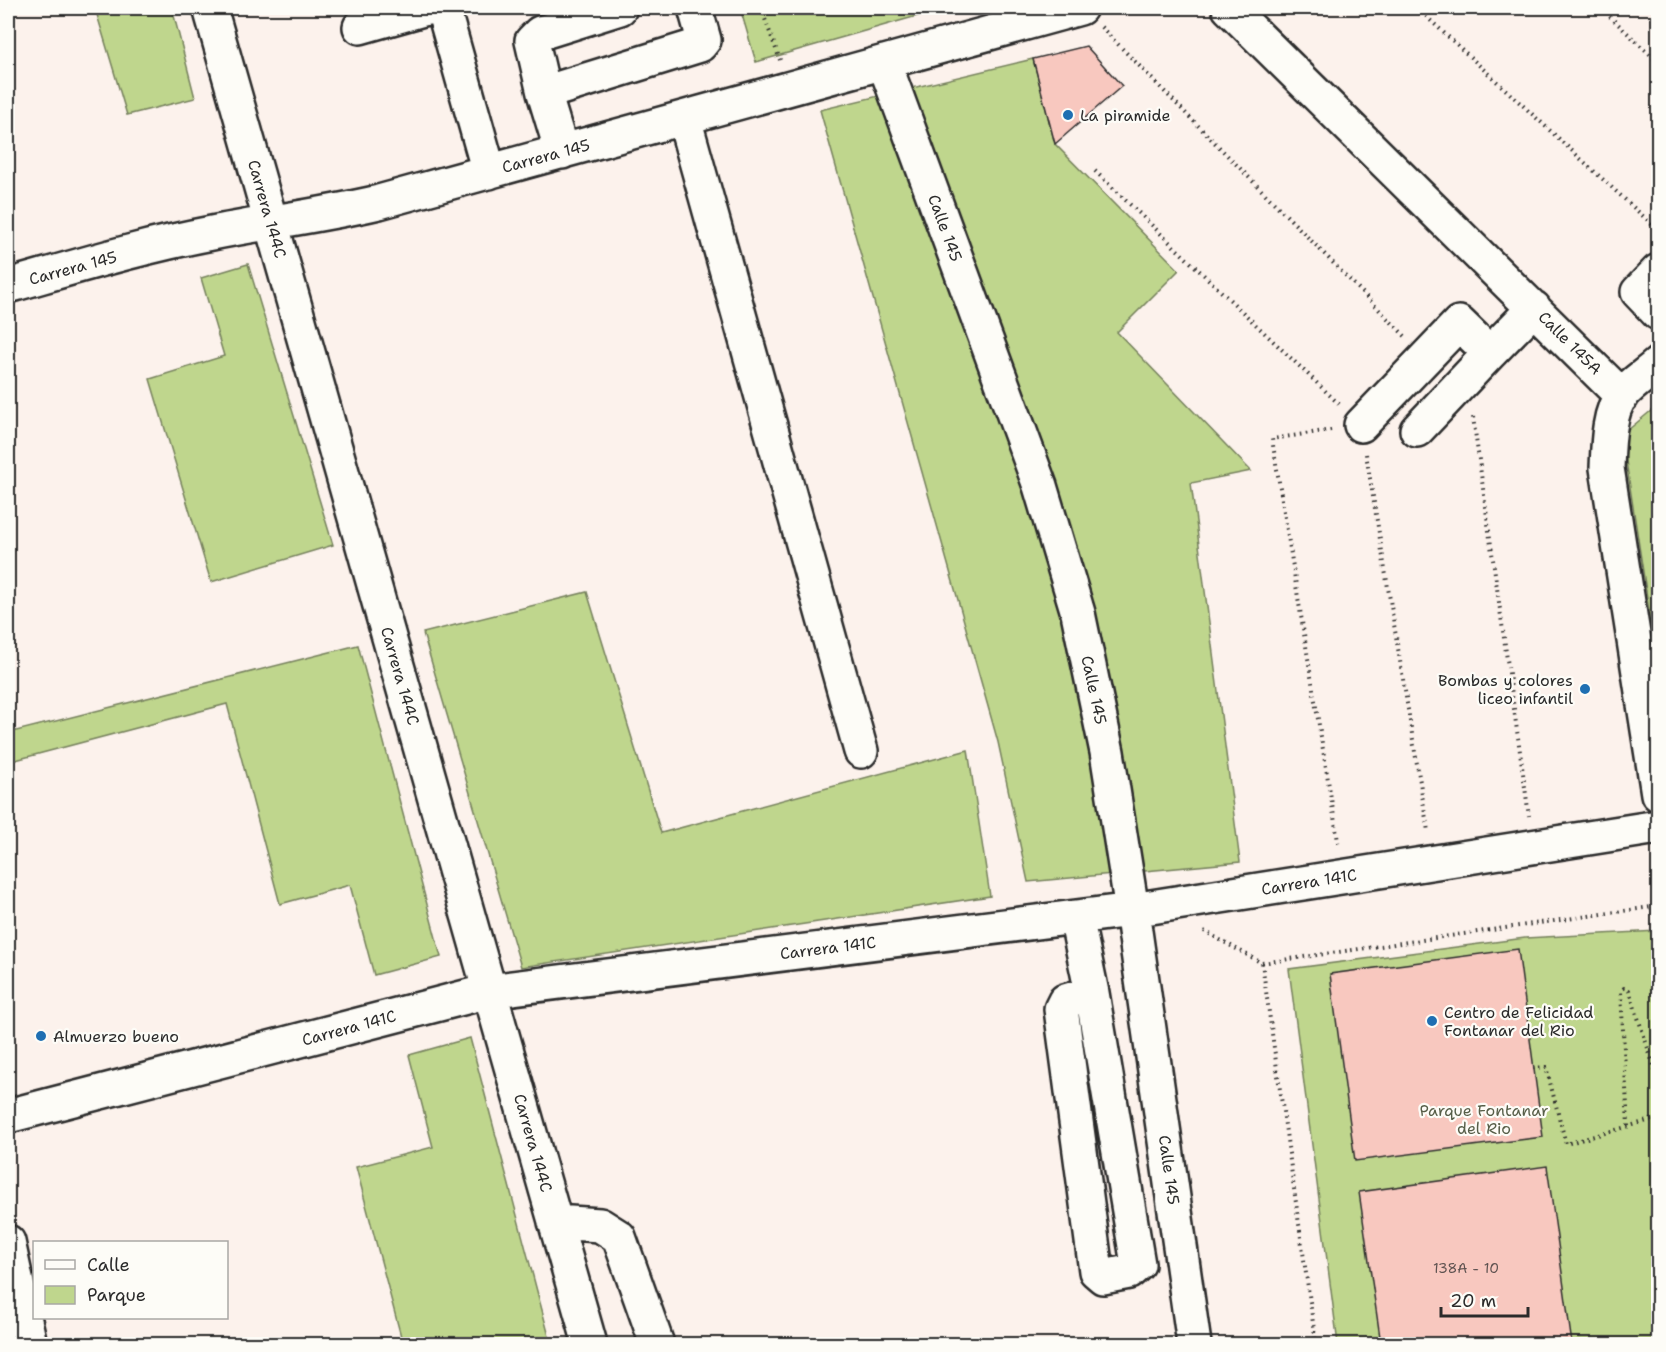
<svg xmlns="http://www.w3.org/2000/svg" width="1666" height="1352" font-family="'Shantell Sans',sans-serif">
  <rect width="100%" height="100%" fill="#fcf2ec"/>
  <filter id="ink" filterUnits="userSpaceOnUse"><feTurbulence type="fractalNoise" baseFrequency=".0167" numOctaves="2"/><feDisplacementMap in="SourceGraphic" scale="12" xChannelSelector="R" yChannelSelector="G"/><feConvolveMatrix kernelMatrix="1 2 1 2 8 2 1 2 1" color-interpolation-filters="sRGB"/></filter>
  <g filter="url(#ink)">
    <!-- green -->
    <path fill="#bfd68d" stroke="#75805c" stroke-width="1.5" d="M 95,8 L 172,8 L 195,98 L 127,115 Z
      M 740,8 L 945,8 L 756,62 Z
      M 1033,59 L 1055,144 L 1179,270 L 1117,332 L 1251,471 L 1191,483 L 1240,862 L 1028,882 L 998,742 L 820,110 Z
      M 248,264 L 333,545 L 211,582 L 150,379 L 224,356 L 201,278 Z
      M 1658,405 L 1658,669 L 1622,435 Z
      M 587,592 L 661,833 L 968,750 L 990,896 L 521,967 L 423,633 Z
      M 358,645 L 441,957 L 374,975 L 350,885 L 280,904 L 227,704 L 8,762 L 8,733 Z
      M 1658,931 L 1658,1344 L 1338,1344 L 1289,969 L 1525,938 Z
      M 470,1038 L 551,1344 L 403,1344 L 356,1167 L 433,1147 L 409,1055 Z"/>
    <!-- building -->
    <path fill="#f8c8bf" stroke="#2b2b2b" stroke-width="1.5" d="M 1086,46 L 1122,86 L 1055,144 L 1033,59 Z
      M 1518,949 L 1543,1137 L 1355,1161 L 1330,974 Z
      M 1547,1166 L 1572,1344 L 1381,1344 L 1359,1192 Z"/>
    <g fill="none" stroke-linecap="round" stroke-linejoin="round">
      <defs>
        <path id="minor" d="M 210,8 L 590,1344
          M 433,8 L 444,12 L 489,172
          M 1229,8 L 1622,396
          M 360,27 L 427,8
          M 884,62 L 1040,486 L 1078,613 L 1107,752 L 1132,910 L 1194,1344
          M 544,93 L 700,45 L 704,40 L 695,8
          M 684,118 L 861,751
          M 562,152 L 544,93 L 532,41 L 540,33 L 620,8
          M 1658,271 L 1638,292 L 1658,313
          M 8,286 C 75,267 143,246 212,233 C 268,222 324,215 379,202 L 1080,8
          M 1658,364 C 1647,374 1632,383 1622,395 C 1608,412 1608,447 1607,468 L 1658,794
          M 1361,425 L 1459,323 L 1490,353 L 1534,308
          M 1417,430 L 1490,353
          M 1076,917 L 1092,993 L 1138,1264 L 1129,1272 L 1103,1277 L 1096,1271 L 1061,1009 L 1065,1001 L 1092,993
          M 8,1116 L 489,991 L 1132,910 L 1658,827
          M 555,1222 L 600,1225 L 619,1237 L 657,1344
          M 8,1242 L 30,1344"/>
      </defs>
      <!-- minor casing -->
      <use href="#minor" stroke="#2b2b2b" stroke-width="38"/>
      <!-- path -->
      <path stroke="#2b2b2b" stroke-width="4" stroke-dasharray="1.5 4.5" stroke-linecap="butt" d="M 761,8 L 780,60
        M 1417,8 L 1658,230
        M 1601,8 L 1658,62
        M 1101,27 L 1405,336
        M 1095,171 L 1340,405
        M 1473,417 L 1529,816
        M 1331,430 L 1272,439 L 1339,847
        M 1366,454 L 1428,831
        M 1204,931 L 1262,963 L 1316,1344
        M 1262,963 L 1658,906
        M 1533,1068 L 1546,1067 L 1566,1144 L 1658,1118
        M 1628,1126 L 1621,992 L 1624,988 L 1629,990 L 1658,1079"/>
      <!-- minor -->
      <use href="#minor" stroke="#fdfcf7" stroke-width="33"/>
    </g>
  </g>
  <!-- markers -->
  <g fill="#1f6fb2" stroke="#fdfcf7" stroke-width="2">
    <circle cx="1068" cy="115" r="6"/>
    <circle cx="1585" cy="689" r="6"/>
    <circle cx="1432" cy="1021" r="6"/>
    <circle cx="41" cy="1036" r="6"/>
  </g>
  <g text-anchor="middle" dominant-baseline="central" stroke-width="4.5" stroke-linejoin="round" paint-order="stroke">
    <!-- number labels -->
    <g font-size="14" fill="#5e5250">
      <text x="1466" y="1268">138A - 10</text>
    </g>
    <!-- poi labels -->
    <g font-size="16" fill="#2b2b2b" stroke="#fdfcf7" text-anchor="start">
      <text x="1080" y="115">La piramide</text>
      <text x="1573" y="680" text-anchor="end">Bombas y colores<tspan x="1573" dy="18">liceo infantil</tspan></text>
      <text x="1444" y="1012">Centro de Felicidad<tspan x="1444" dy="18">Fontanar del Rio</tspan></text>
      <text x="53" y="1036">Almuerzo bueno</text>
    </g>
    <!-- street labels -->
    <g font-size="16" fill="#2b2b2b" stroke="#fdfcf7">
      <text transform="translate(546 156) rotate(-15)">Carrera 145</text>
      <text transform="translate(267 209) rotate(74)">Carrera 144C</text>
      <text transform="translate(945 228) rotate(70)">Calle 145</text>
      <text transform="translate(73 268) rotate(-15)">Carrera 145</text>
      <text transform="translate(1570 343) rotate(45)">Calle 145A</text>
      <text transform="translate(400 676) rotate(74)">Carrera 144C</text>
      <text transform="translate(1094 690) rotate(78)">Calle 145</text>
      <text transform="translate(1309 882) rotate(-9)">Carrera 141C</text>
      <text transform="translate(828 948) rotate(-7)">Carrera 141C</text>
      <text transform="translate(349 1028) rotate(-15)">Carrera 141C</text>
      <text transform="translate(533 1143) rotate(74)">Carrera 144C</text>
      <text transform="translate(1169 1170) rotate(82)">Calle 145</text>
    </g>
    <!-- park labels -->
    <g font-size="16" fill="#575e48" stroke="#fdfcf7">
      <text x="1484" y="1110">Parque Fontanar<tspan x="1484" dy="18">del Rio</tspan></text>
    </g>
  </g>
  <!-- margin -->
  <rect width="1666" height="1352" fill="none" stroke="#fdfcf7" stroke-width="30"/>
  <rect x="15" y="15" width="1636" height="1322" fill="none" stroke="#2b2b2b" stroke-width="2" filter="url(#ink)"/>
  <!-- legend -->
  <rect x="33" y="1241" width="195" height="78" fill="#fdfcf7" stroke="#a9a8a5" stroke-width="1.5"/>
  <rect x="45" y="1260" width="30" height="9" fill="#fdfcf7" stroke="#a9a8a5" stroke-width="1.5"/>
  <text x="87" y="1271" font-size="18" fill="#2b2b2b">Calle</text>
  <rect x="45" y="1286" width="30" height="18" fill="#bfd68d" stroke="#a9a8a5" stroke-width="1.5"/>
  <text x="87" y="1301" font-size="18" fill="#2b2b2b">Parque</text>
  <!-- scale -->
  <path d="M1441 1307v9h87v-9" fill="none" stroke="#2b2b2b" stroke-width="3"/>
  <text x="1450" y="1307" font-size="18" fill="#2b2b2b" stroke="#fdfcf7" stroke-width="4.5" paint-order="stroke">20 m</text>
</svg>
